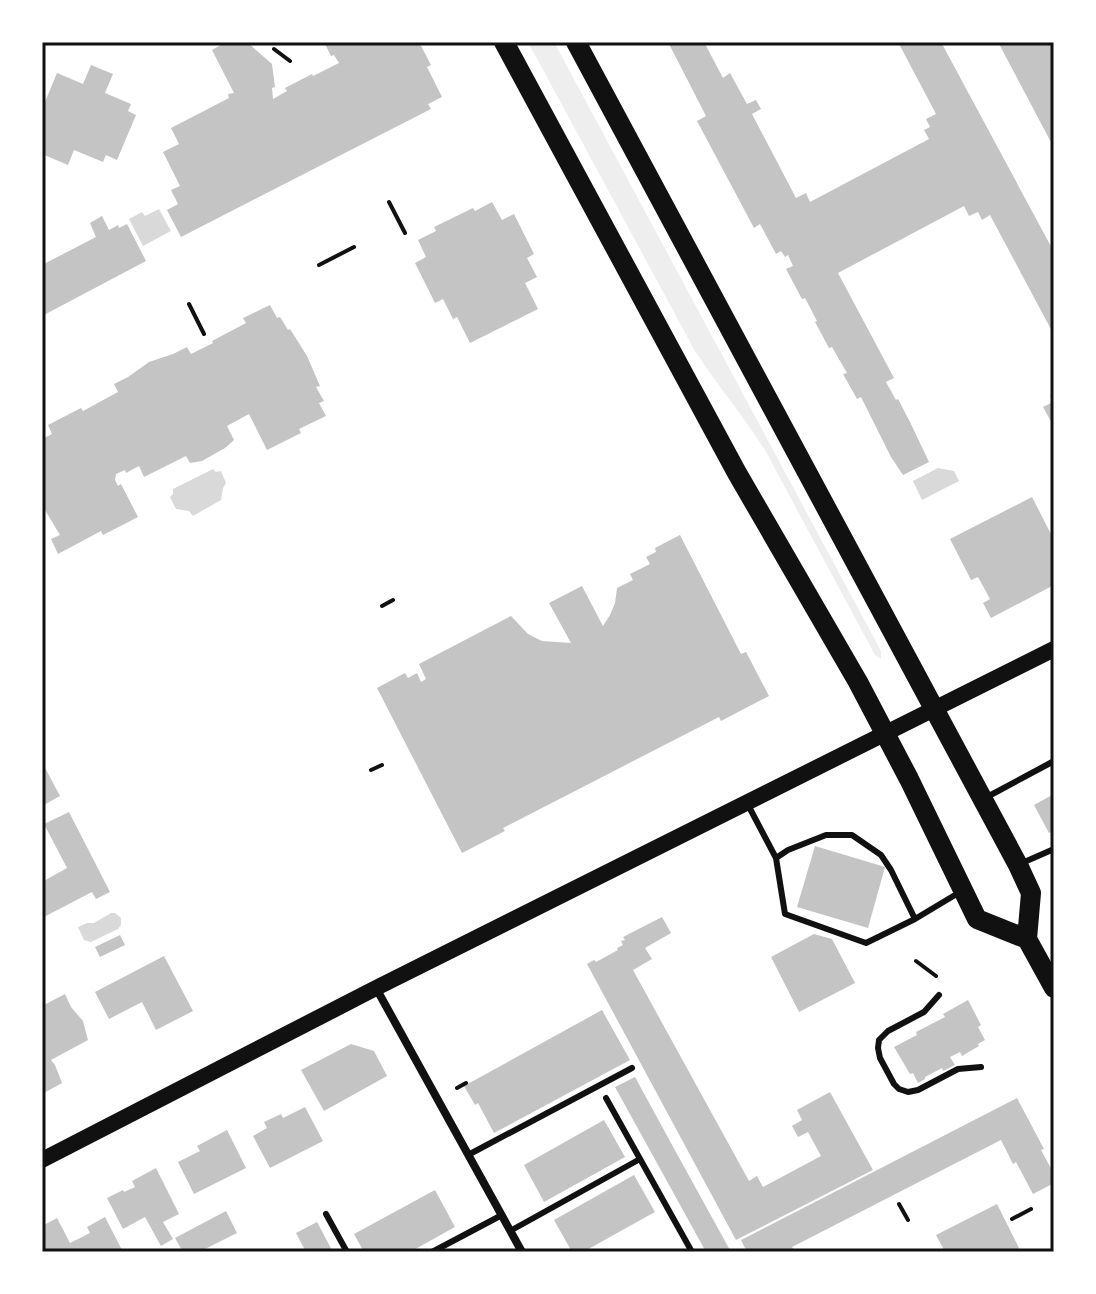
<svg xmlns="http://www.w3.org/2000/svg" width="1096" height="1294" font-family="Roboto,sans-serif">
  <rect width="100%" height="100%" fill="#fff"/>
  <!-- green -->
  <path fill="#eee" d="M 528,42 L 554,42 L 881,651 L 881,659 L 875,655 L 766,452 C 744,417 718,386 695,351 Z"/>
  <!-- water -->
  <path fill="#d9d9d9" d="M 159,209 L 171,231 L 143,246 L 129,219 L 142,212 L 145,216 Z
    M 938,468 L 954,471 L 959,481 L 922,500 L 913,481 Z
    M 213,469 L 216,472 L 221,471 L 226,483 L 223,488 L 221,500 L 193,516 L 189,511 L 176,509 L 170,497 L 173,494 L 173,489 Z
    M 111,913 L 115,913 L 121,918 L 121,925 L 118,929 L 91,942 L 84,940 L 78,927 L 87,923 L 94,923 Z"/>
  <!-- building -->
  <path fill="#c4c4c4" d="M 226,42 L 247,42 L 272,64 L 275,87 L 272,88 L 273,99 L 287,91 L 285,88 L 312,74 L 313,76 L 339,63 L 334,55 L 331,56 L 324,42 L 419,42 L 431,65 L 427,67 L 442,97 L 428,104 L 431,109 L 181,237 L 167,210 L 178,204 L 171,190 L 180,186 L 163,152 L 179,144 L 171,128 L 229,98 L 228,94 L 234,93 L 212,50 Z
    M 668,42 L 704,42 L 723,78 L 730,73 L 747,104 L 756,100 L 761,109 L 752,114 L 796,198 L 806,193 L 810,202 L 929,139 L 924,130 L 930,127 L 926,119 L 936,114 L 898,42 L 941,42 L 1054,252 L 1054,335 L 990,215 L 982,220 L 978,212 L 969,216 L 964,206 L 838,273 L 894,378 L 886,382 L 896,400 L 898,399 L 910,422 L 929,462 L 903,475 L 891,457 L 861,397 L 857,399 L 843,374 L 847,373 L 832,347 L 829,348 L 815,322 L 817,321 L 805,298 L 802,299 L 786,269 L 793,266 L 788,255 L 785,257 L 781,251 L 776,254 L 760,224 L 754,228 L 697,121 L 706,116 Z
    M 998,42 L 1054,42 L 1054,148 Z
    M 91,65 L 113,74 L 105,93 L 131,104 L 128,111 L 136,115 L 117,160 L 106,155 L 103,162 L 74,150 L 68,165 L 42,154 L 42,109 L 57,73 L 83,84 Z
    M 492,202 L 502,220 L 514,214 L 534,254 L 527,258 L 537,277 L 525,283 L 538,309 L 470,343 L 457,317 L 453,319 L 443,299 L 435,303 L 415,263 L 426,257 L 418,240 L 436,231 L 434,227 L 473,208 L 475,211 Z
    M 102,216 L 109,230 L 118,225 L 119,228 L 127,224 L 146,261 L 42,316 L 42,265 L 96,237 L 90,223 Z
    M 270,305 L 277,318 L 280,317 L 288,330 L 290,329 L 307,356 L 320,386 L 316,387 L 324,401 L 319,403 L 326,416 L 299,429 L 301,433 L 267,450 L 249,414 L 227,426 L 234,440 L 225,448 L 202,461 L 190,463 L 186,456 L 144,477 L 139,466 L 126,473 L 125,470 L 116,474 L 115,480 L 118,486 L 121,484 L 138,517 L 103,535 L 101,531 L 58,554 L 51,539 L 60,535 L 42,505 L 42,439 L 52,434 L 48,425 L 81,408 L 83,411 L 118,392 L 114,384 L 128,377 L 149,362 L 173,354 L 187,347 L 191,354 L 213,343 L 212,341 L 246,323 L 243,318 Z
    M 1054,394 L 1054,427 L 1043,407 L 1053,402 L 1050,396 Z
    M 1032,497 L 1054,540 L 1054,585 L 991,618 L 983,603 L 990,599 L 978,577 L 971,580 L 950,539 Z
    M 680,535 L 741,654 L 746,652 L 769,696 L 721,721 L 719,717 L 503,828 L 505,831 L 462,853 L 377,688 L 405,673 L 408,678 L 417,673 L 421,682 L 426,679 L 419,664 L 511,616 L 528,634 L 542,641 L 571,643 L 549,603 L 582,586 L 603,626 L 610,615 L 615,603 L 617,588 L 633,580 L 630,574 L 650,564 L 646,557 L 656,552 L 655,548 Z
    M 42,762 L 60,796 L 42,806 Z
    M 1054,794 L 1054,830 L 1049,833 L 1034,805 Z
    M 69,812 L 110,892 L 96,899 L 92,892 L 42,918 L 42,882 L 67,868 L 44,824 Z
    M 815,846 L 885,867 L 868,928 L 797,907 Z
    M 662,917 L 671,933 L 645,948 L 652,959 L 633,970 L 749,1181 L 757,1176 L 763,1187 L 821,1156 L 808,1132 L 798,1137 L 792,1126 L 802,1120 L 797,1110 L 830,1092 L 873,1170 L 736,1240 L 587,964 L 594,960 L 596,962 L 618,950 L 617,948 L 623,945 L 621,941 L 625,940 L 623,937 Z
    M 814,934 L 832,939 L 855,983 L 799,1012 L 771,957 Z
    M 120,935 L 125,945 L 100,957 L 95,947 Z
    M 164,956 L 193,1011 L 156,1030 L 142,1002 L 109,1019 L 95,992 Z
    M 65,994 L 71,1007 L 83,1021 L 88,1040 L 51,1060 L 55,1065 L 62,1083 L 42,1094 L 42,1006 Z
    M 968,1000 L 981,1025 L 978,1027 L 985,1040 L 978,1044 L 979,1046 L 962,1056 L 960,1052 L 950,1057 L 955,1065 L 943,1071 L 942,1068 L 925,1077 L 925,1079 L 918,1083 L 913,1073 L 910,1074 L 894,1047 L 917,1035 L 916,1032 L 945,1017 L 943,1014 Z
    M 602,1010 L 630,1060 L 494,1133 L 478,1103 L 475,1105 L 464,1086 Z
    M 351,1044 L 374,1051 L 387,1076 L 324,1111 L 301,1070 Z
    M 635,1077 L 671,1143 L 731,1252 L 706,1252 L 615,1087 Z
    M 1017,1098 L 1044,1149 L 1041,1150 L 1054,1174 L 1054,1183 L 1033,1194 L 1016,1162 L 1013,1164 L 1001,1140 L 792,1247 L 795,1252 L 747,1252 L 741,1240 Z
    M 305,1107 L 323,1141 L 270,1168 L 253,1136 L 267,1128 L 264,1122 L 281,1114 L 283,1118 Z
    M 604,1120 L 625,1157 L 544,1202 L 524,1165 Z
    M 227,1130 L 246,1168 L 194,1194 L 178,1162 L 200,1151 L 197,1146 Z
    M 156,1168 L 179,1214 L 163,1222 L 173,1239 L 161,1246 L 145,1217 L 123,1229 L 107,1198 L 123,1190 L 124,1192 L 135,1187 L 132,1181 Z
    M 634,1175 L 655,1212 L 583,1252 L 572,1252 L 554,1220 Z
    M 435,1190 L 455,1227 L 410,1252 L 364,1252 L 354,1234 Z
    M 997,1204 L 1020,1250 L 1016,1252 L 945,1252 L 936,1235 Z
    M 226,1211 L 237,1233 L 199,1252 L 183,1252 L 175,1238 Z
    M 105,1217 L 123,1252 L 47,1252 L 42,1243 L 42,1226 L 57,1218 L 70,1243 L 90,1233 L 87,1227 Z
    M 317,1222 L 333,1252 L 306,1252 L 296,1233 Z"/>
  <g fill="none" stroke-linecap="round" stroke-linejoin="round">
    <!-- path -->
    <path stroke="#111" stroke-width="4" d="M 274,49 L 290,61
      M 389,202 L 405,233
      M 319,265 L 354,247
      M 189,304 L 204,334
      M 382,606 L 393,600
      M 371,770 L 382,765
      M 916,961 L 936,976
      M 457,1088 L 466,1083
      M 899,1204 L 908,1220
      M 1012,1219 L 1031,1209"/>
    <!-- service -->
    <path stroke="#111" stroke-width="6" d="M 987,797 L 1054,761
      M 747,803 L 776,858 L 785,914 L 866,943 L 915,919 L 960,892
      M 776,858 L 788,850 L 826,835 L 852,835 L 881,855 L 891,870 L 915,919
      M 1022,863 L 1054,849
      M 939,995 L 924,1012 L 888,1031 L 879,1040 L 878,1048 L 880,1058 L 894,1084 L 899,1089 L 908,1092 L 918,1090 L 958,1069 L 981,1067
      M 606,1098 L 692,1252
      M 468,1155 L 632,1068
      M 326,1214 L 347,1252
      M 510,1231 L 640,1159
      M 432,1252 L 502,1215"/>
    <!-- minor -->
    <path stroke="#111" stroke-width="8" d="M 376,988 L 522,1252"/>
    <!-- secondary -->
    <path stroke="#111" stroke-width="16" d="M 42,1160 L 376,988 L 1054,649"/>
    <!-- primary -->
    <path stroke="#111" stroke-width="20" d="M 504,42 L 737,473 L 858,682 L 909,779 L 977,919 L 1027,939
      M 576,42 L 1018,865 L 1031,893 L 1027,939 L 1054,988"/>
  </g>
  <!-- border -->
  <rect width="1096" height="1294" fill="none" stroke="#ffffff" stroke-width="88"/>
  <rect x="44" y="44" width="1008" height="1206" fill="none" stroke="#111" stroke-width="3"/>
</svg>
